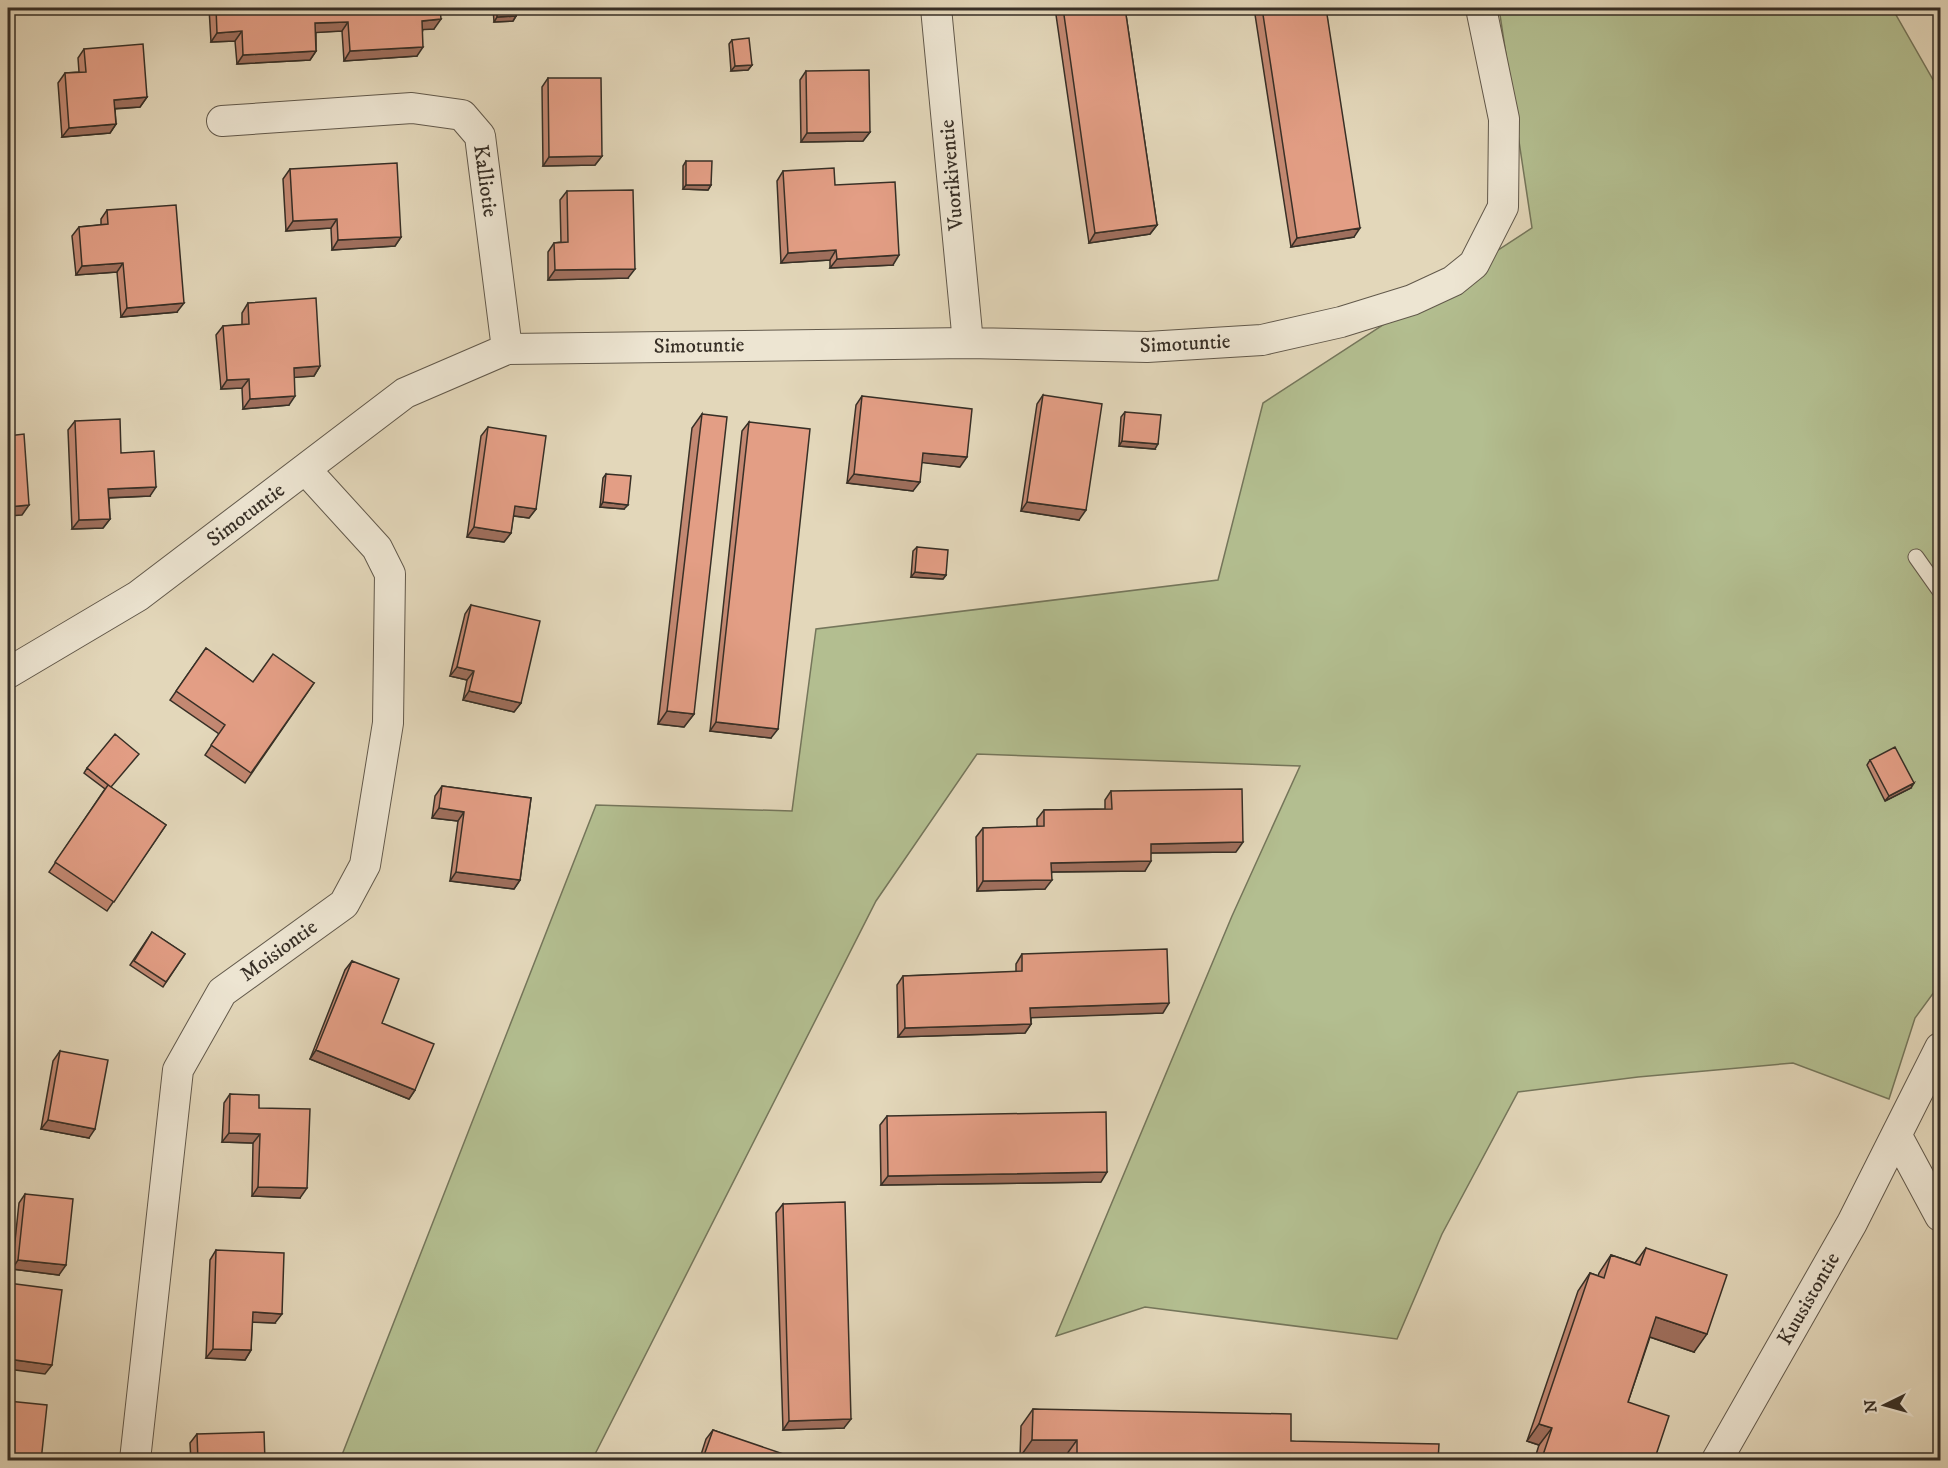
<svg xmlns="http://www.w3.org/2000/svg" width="1948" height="1468" font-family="'IM FELL DW Pica',serif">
  <rect width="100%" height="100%" fill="#e3d7ba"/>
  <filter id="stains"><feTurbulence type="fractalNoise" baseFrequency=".00333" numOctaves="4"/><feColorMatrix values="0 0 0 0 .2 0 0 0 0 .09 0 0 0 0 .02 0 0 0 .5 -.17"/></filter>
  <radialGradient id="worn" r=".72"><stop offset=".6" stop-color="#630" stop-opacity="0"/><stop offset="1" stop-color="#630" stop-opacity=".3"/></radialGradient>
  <!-- green -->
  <path fill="#b3be90" stroke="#75765b" stroke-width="1.5" d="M 1499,8 L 1892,8 L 1940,92 L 1940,984 L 1915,1018 L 1889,1099 L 1793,1063 L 1638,1077 L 1518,1092 L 1442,1234 L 1397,1339 L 1145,1307 L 1056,1336 L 1232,916 L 1300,766 L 977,754 L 876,901 L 592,1460 L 340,1460 L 596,805 L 792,811 L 816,629 L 1218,580 L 1263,403 L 1532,228 Z"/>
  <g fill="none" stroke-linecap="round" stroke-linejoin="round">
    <defs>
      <path id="lane" d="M 1916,557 L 1940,591"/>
      <path id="street" d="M 936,8 L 968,343
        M 222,121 L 412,108 L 462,115 L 480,136 L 507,349
        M 8,673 L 138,596 L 405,393 L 507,349 L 968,343 L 1147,347 L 1262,340 L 1341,322 L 1412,300 L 1453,281 L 1474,264 L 1503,207 L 1504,119 L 1481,8
        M 1897,1136 L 1940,1216
        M 135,1460 L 178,1070 L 222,992 L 344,904 L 365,865 L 388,723 L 390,574 L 377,548 L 306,470
        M 1717,1460 L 1852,1223 L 1940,1048"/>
    </defs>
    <!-- lane casing -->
    <use href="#lane" stroke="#62594b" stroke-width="17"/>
    <!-- street casing -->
    <use href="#street" stroke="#62594b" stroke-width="32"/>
    <!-- lane -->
    <use href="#lane" stroke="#ede5d2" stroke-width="15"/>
    <!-- street -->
    <use href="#street" stroke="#ede5d2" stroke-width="30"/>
  </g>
  <!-- wall -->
  <path fill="#c38872" stroke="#372f26" stroke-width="1.5" d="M 209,8 L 440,8 L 434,29 L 423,29 L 417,56 L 344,61 L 342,31 L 316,32 L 316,51 L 310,60 L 237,64 L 235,41 L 211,42 Z
    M 493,8 L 516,8 L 516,16 L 513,21 L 494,22 Z
    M 519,8 L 579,8 L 577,10 L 520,14 Z
    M 1055,8 L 1125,8 L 1157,225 L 1150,234 L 1089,243 Z
    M 1254,8 L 1326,8 L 1354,237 L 1291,247 Z
    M 732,40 L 752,65 L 748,70 L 731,71 L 729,44 Z
    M 84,49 L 147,97 L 140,107 L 115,109 L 116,124 L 110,133 L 62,137 L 58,83 L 65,73 L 79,72 L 78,58 Z
    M 806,71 L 870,132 L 863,141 L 801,142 L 800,80 Z
    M 548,78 L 602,156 L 595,165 L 543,166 L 542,87 Z
    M 686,161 L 711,185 L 708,190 L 683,189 L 683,166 Z
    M 290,169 L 401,237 L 395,246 L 332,250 L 331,228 L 286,231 L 283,179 Z
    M 783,171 L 835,185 L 893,265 L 830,268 L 830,260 L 781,263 L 777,181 Z
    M 567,191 L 628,278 L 548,280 L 548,252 L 554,243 L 561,242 L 560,200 Z
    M 107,210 L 177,312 L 121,317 L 117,272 L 76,275 L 72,236 L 79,227 L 101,225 L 101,219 Z
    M 248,303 L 320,366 L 314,376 L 294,377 L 289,405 L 243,409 L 242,388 L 221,389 L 216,335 L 223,326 L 242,325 L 242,313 Z
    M 1043,395 L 1079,520 L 1021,511 L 1037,404 Z
    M 862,396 L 960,467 L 922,462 L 913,491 L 847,483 L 856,405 Z
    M 1125,412 L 1155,449 L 1119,446 L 1121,417 Z
    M 702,414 L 694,714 L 684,727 L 658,724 L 692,428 Z
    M 75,421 L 121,453 L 150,496 L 109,498 L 110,519 L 103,528 L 72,529 L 68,430 Z
    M 749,422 L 771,738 L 710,731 L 742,431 Z
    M 488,427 L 536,509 L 529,518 L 513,516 L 511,533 L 504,542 L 467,537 L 481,436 Z
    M 606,474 L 624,509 L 600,507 L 603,478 Z
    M 917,547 L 946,575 L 943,579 L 911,577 L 913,551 Z
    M 471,605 L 521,703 L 514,712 L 463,700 L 467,680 L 450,676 L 465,614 Z
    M 206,648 L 253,682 L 314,683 L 245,783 L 205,755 L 219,734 L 170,700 Z
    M 1870,760 L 1911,788 L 1885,801 L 1867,765 Z
    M 87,768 L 112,788 L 166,825 L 107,911 L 49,872 L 105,789 L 84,773 Z
    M 442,786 L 531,798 L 520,880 L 514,889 L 450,881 L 458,821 L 432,818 L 435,796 Z
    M 1111,791 L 1236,852 L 1151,853 L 1145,871 L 1052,872 L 1045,889 L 977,891 L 976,837 L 983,828 L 1037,827 L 1037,819 L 1044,810 L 1105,809 L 1105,800 Z
    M 152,932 L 185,954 L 163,987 L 130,965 Z
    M 1022,954 L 1163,1013 L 1031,1017 L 1031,1024 L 1025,1033 L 898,1037 L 897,985 L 903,976 L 1016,972 L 1016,964 Z
    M 352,961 L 382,1023 L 415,1090 L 409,1099 L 310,1059 L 345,970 Z
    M 60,1051 L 89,1138 L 41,1129 L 53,1061 Z
    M 230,1094 L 259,1108 L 300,1198 L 252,1196 L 253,1143 L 222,1142 L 224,1103 Z
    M 887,1116 L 1101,1182 L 881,1185 L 880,1125 Z
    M 25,1194 L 59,1275 L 12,1269 L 19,1203 Z
    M 783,1204 L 844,1428 L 783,1430 L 776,1213 Z
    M 1646,1248 L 1694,1352 L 1650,1337 L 1628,1402 L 1654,1461 L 1534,1461 L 1539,1445 L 1527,1441 L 1578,1291 L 1590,1273 L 1598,1276 L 1599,1273 L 1611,1255 L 1635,1263 Z
    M 216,1250 L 275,1323 L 252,1322 L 251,1350 L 245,1360 L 206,1358 L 210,1260 Z
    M 1033,1409 L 1291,1441 L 1438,1461 L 1064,1461 L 1064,1458 L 1020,1457 L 1021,1426 Z
    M 713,1430 L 797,1461 L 699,1461 L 706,1439 Z
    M 197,1434 L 265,1461 L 191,1461 L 190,1443 Z"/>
  <!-- shaded-wall -->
  <path fill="#9f6f5d" stroke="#372f26" stroke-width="1.5" d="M 524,8 L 579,8 L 577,10 L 520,14 Z
    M 516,16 L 513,21 L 494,22 L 497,17 Z
    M 441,19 L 434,29 L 416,30 L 422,21 Z
    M 348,22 L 342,31 L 309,33 L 315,23 Z
    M 242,31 L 235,41 L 211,42 L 217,33 Z
    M 423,47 L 417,56 L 344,61 L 350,51 Z
    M 316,51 L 310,60 L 237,64 L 243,55 Z
    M 752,65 L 748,70 L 731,71 L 735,66 Z
    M 147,97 L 140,107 L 107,109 L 114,100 Z
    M 116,124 L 110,133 L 62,137 L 69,128 Z
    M 870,132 L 863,141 L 801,142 L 807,133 Z
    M 602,156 L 595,165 L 543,166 L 549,157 Z
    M 686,185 L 711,185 L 708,190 L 683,189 Z
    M 337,219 L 331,228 L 286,231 L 293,221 Z
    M 1157,225 L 1150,234 L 1089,243 L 1095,233 Z
    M 1360,228 L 1354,237 L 1291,247 L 1297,238 Z
    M 401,237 L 395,246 L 332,250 L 338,240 Z
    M 836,250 L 830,260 L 781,263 L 788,253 Z
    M 899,255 L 893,265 L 830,268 L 837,259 Z
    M 123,263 L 117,272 L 76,275 L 82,266 Z
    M 635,269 L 628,278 L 548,280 L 555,270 Z
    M 184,303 L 177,312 L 121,317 L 127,308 Z
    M 320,366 L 314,376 L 287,378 L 294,368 Z
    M 249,379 L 242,388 L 221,389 L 227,380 Z
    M 295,396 L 289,405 L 243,409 L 250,399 Z
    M 1122,441 L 1158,444 L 1155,449 L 1119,446 Z
    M 923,453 L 967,457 L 960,467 L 917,462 Z
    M 854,474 L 920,482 L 913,491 L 847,483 Z
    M 156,487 L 150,496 L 102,498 L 108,489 Z
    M 603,502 L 628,505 L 624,509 L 600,507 Z
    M 1027,502 L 1086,510 L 1079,520 L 1021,511 Z
    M 29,505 L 22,515 L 8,516 L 8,507 Z
    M 515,506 L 536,509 L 529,518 L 508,515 Z
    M 110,519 L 103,528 L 72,529 L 79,520 Z
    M 474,527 L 511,533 L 504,542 L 467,537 Z
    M 915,572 L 946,575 L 943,579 L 911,577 Z
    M 457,667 L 474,671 L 467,680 L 450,676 Z
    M 469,691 L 521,703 L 514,712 L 463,700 Z
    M 667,711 L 694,714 L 684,727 L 658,724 Z
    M 716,722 L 778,729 L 771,738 L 710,731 Z
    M 1914,783 L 1911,788 L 1885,801 L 1889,796 Z
    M 439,808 L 464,812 L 458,821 L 432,818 Z
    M 1243,842 L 1236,852 L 1145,853 L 1151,844 Z
    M 1151,861 L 1145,871 L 1045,872 L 1051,863 Z
    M 456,872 L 520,880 L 514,889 L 450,881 Z
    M 1052,880 L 1045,889 L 977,891 L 983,881 Z
    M 1169,1003 L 1163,1013 L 1024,1018 L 1030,1008 Z
    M 1031,1024 L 1025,1033 L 898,1037 L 905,1028 Z
    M 316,1050 L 415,1090 L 409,1099 L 310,1059 Z
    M 48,1120 L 95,1129 L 89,1138 L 41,1129 Z
    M 229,1133 L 260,1134 L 253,1143 L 222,1142 Z
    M 1107,1172 L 1101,1182 L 881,1185 L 888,1176 Z
    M 258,1187 L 307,1188 L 300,1198 L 252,1196 Z
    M 18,1260 L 66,1265 L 59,1275 L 12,1269 Z
    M 253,1312 L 282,1314 L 275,1323 L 246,1322 Z
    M 1656,1317 L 1707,1334 L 1694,1352 L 1644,1335 Z
    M 213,1349 L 251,1350 L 245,1360 L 206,1358 Z
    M 8,1359 L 52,1365 L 45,1374 L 8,1369 Z
    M 851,1419 L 844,1428 L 783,1430 L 789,1421 Z
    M 1539,1424 L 1552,1428 L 1539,1445 L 1527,1441 Z
    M 1032,1440 L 1077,1440 L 1064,1458 L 1020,1457 Z"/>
  <!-- building -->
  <path fill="#e39e85" stroke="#372f26" stroke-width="1.5" d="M 216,8 L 440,8 L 441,19 L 422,21 L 423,47 L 350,51 L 348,22 L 315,23 L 316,51 L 243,55 L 242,31 L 217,33 Z
    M 497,8 L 516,8 L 516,16 L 497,17 Z
    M 1063,8 L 1125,8 L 1157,225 L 1095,233 Z
    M 1262,8 L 1326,8 L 1360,228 L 1297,238 Z
    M 749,38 L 752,65 L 735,66 L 732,40 Z
    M 143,44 L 147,97 L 114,100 L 116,124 L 69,128 L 65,73 L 86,72 L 84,49 Z
    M 869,70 L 870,132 L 807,133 L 806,71 Z
    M 548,78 L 601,78 L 602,156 L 549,157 Z
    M 686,161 L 712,161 L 711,185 L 686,185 Z
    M 397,163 L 401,237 L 338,240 L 337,219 L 293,221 L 290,169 Z
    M 834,168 L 835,185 L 895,182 L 899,255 L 837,259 L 836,250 L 788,253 L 783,171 Z
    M 633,190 L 635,269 L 555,270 L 554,243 L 568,242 L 567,191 Z
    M 176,205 L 184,303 L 127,308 L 123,263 L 82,266 L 79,227 L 108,224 L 107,210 Z
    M 316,298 L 320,366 L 294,368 L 295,396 L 250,399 L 249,379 L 227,380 L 223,326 L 249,324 L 248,303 Z
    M 1043,395 L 1102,404 L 1086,510 L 1027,502 Z
    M 862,396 L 972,409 L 967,457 L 923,453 L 920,482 L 854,474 Z
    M 1125,412 L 1161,415 L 1158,444 L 1122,441 Z
    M 702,414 L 727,417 L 694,714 L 667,711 Z
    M 120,419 L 121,453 L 154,451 L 156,487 L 108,489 L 110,519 L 79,520 L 75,421 Z
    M 749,422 L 810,429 L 778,729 L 716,722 Z
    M 488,427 L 546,436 L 536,509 L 515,506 L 511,533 L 474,527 Z
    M 24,434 L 29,505 L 8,507 L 8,436 Z
    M 606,474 L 631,476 L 628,505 L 603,502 Z
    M 917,547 L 948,550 L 946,575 L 915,572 Z
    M 471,605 L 540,621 L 521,703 L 469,691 L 474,671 L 457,667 Z
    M 206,648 L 253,682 L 273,654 L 314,683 L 251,773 L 211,745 L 225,725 L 176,691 Z
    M 115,734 L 139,754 L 111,787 L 87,768 Z
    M 1895,747 L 1914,783 L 1889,796 L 1870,760 Z
    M 108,785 L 166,825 L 114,902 L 55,862 Z
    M 442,786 L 531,798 L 520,880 L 456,872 L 464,812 L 439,808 Z
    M 1242,789 L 1243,842 L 1151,844 L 1151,861 L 1051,863 L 1052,880 L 983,881 L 983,828 L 1044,826 L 1044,810 L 1112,809 L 1111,791 Z
    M 152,932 L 185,954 L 166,982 L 134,961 Z
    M 1167,949 L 1169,1003 L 1030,1008 L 1031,1024 L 905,1028 L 903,976 L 1022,971 L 1022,954 Z
    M 352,961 L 399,979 L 382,1023 L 434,1044 L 415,1090 L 316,1050 Z
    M 60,1051 L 108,1060 L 95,1129 L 48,1120 Z
    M 230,1094 L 259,1095 L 259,1108 L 310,1109 L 307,1188 L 258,1187 L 260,1134 L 229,1133 Z
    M 1106,1112 L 1107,1172 L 888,1176 L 887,1116 Z
    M 25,1194 L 73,1199 L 66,1265 L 18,1260 Z
    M 845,1202 L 851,1419 L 789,1421 L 783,1204 Z
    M 1646,1248 L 1727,1275 L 1707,1334 L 1656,1317 L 1628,1402 L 1669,1416 L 1654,1461 L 1541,1461 L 1552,1428 L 1539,1424 L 1590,1273 L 1604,1278 L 1611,1255 L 1640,1265 Z
    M 216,1250 L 284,1253 L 282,1314 L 253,1312 L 251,1350 L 213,1349 Z
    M 8,1283 L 62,1290 L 52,1365 L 8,1359 Z
    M 8,1401 L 47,1405 L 41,1461 L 8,1461 Z
    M 1033,1409 L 1291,1414 L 1291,1441 L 1439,1444 L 1438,1461 L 1077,1461 L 1077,1440 L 1032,1440 Z
    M 713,1430 L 798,1459 L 797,1461 L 702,1461 Z
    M 264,1432 L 265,1461 L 198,1461 L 197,1434 Z"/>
  <g text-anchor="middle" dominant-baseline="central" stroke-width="5" stroke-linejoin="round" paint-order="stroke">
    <!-- street labels -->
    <g font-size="21" fill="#372f26" stroke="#ede5d2">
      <text transform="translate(952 175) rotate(-95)">Vuorikiventie</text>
      <text transform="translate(485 181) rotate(82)">Kalliotie</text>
      <text transform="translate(1185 344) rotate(-3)">Simotuntie</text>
      <text transform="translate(699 346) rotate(-1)">Simotuntie</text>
      <text transform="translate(246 515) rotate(-37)">Simotuntie</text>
      <text transform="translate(279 951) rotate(-36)">Moisiontie</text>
      <text transform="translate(1809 1299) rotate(-60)">Kuusistontie</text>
    </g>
  </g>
  <!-- margin -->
  <rect width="1948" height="1468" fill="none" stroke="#e3d7ba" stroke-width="30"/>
  <rect x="9" y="9" width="1930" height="1450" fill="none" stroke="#372f26" stroke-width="3"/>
  <rect x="15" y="15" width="1918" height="1438" fill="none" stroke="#372f26" stroke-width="1.5"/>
  <!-- north arrow -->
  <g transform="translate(1885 1405) rotate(265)" stroke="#ede5d2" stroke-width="4.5" paint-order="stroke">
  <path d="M0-4.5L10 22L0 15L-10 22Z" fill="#372f26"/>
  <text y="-9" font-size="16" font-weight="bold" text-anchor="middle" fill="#372f26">N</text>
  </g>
  <rect width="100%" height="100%" filter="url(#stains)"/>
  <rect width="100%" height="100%" fill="url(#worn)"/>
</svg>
